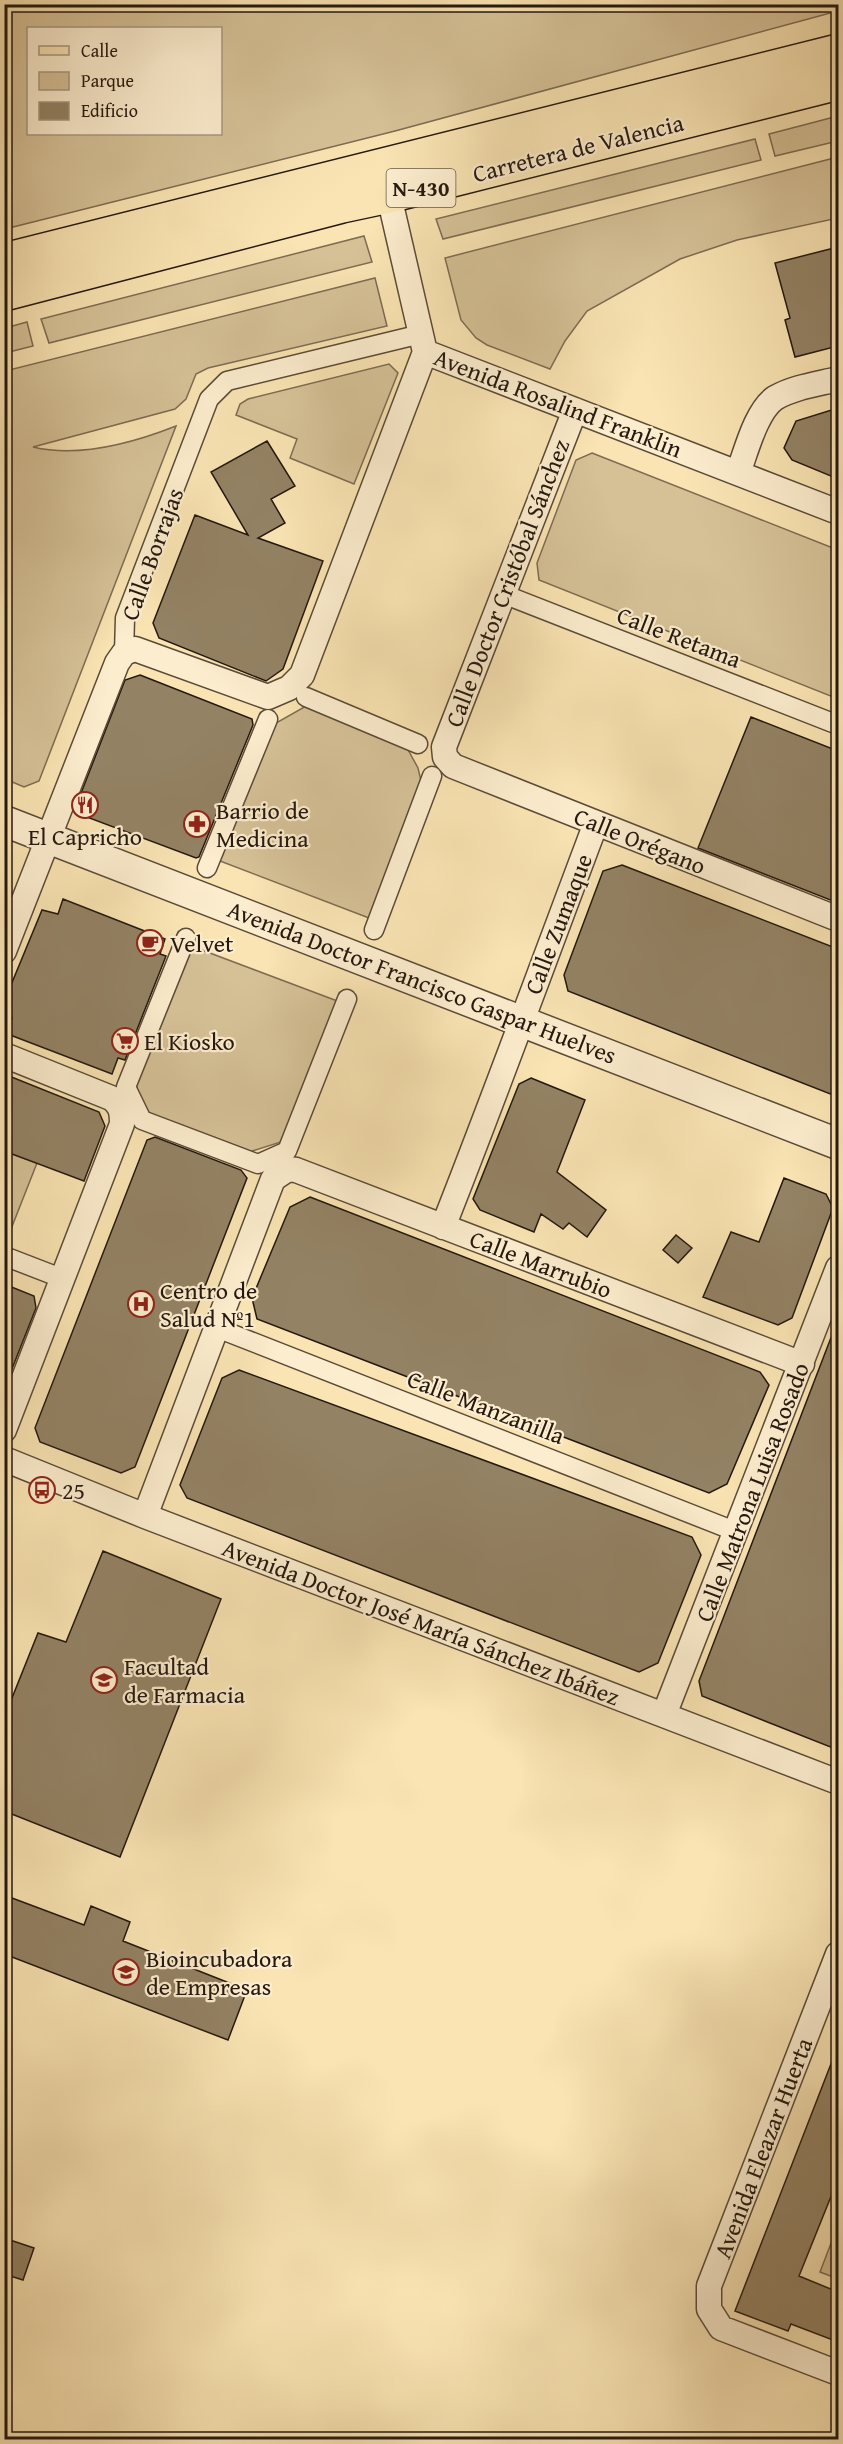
<svg xmlns="http://www.w3.org/2000/svg" width="843" height="2444" font-family="'Gentium Book Plus',serif">
  <rect width="100%" height="100%" fill="#fae4b3"/>
  <filter id="stains"><feTurbulence type="fractalNoise" baseFrequency=".00333" numOctaves="4"/><feColorMatrix values="0 0 0 0 .2 0 0 0 0 .09 0 0 0 0 .02 0 0 0 .5 -.17"/></filter>
  <radialGradient id="worn" r=".72"><stop offset=".6" stop-color="#630" stop-opacity="0"/><stop offset="1" stop-color="#630" stop-opacity=".3"/></radialGradient>
  <!-- green -->
  <path fill="#d6c197" stroke="#7d6c53" stroke-width="1.5" fill-rule="evenodd" d="M 5,4 L 838,4 L 838,11 L 395,131 L 5,229 ZM 220,28 L 220,134 L 28,134 L 28,28 Z
    M 838,116 L 838,141 L 775,156 L 769,134 Z
    M 755,139 L 761,160 L 443,239 L 436,219 Z
    M 838,157 L 838,218 L 737,240 L 680,259 L 587,311 L 565,341 L 550,369 L 487,345 L 476,338 L 461,320 L 445,258 Z
    M 364,236 L 372,262 L 49,343 L 41,319 Z
    M 375,278 L 387,326 L 208,368 L 196,374 L 186,399 L 175,409 L 33,447 C 79,458 133,443 176,426 L 39,781 L 24,787 L 5,779 L 5,371 Z
    M 27,322 L 33,346 L 5,353 L 5,328 Z
    M 389,364 L 398,373 L 354,484 L 290,458 L 297,439 L 236,415 L 240,404 L 248,399 Z
    M 592,453 L 838,550 L 838,699 L 539,580 L 537,563 L 576,460 Z
    M 306,706 L 406,746 L 418,768 L 421,781 L 369,918 L 220,861 L 221,848 L 269,727 Z
    M 186,944 L 340,1002 L 284,1141 L 246,1153 L 144,1113 L 135,1080 Z
    M 4,1151 L 37,1163 L 11,1229 L 5,1227 Z
    M 838,2225 L 838,2279 L 820,2272 Z"/>
  <!-- building -->
  <path fill="#938264" stroke="#24180f" stroke-width="1.5" d="M 838,247 L 838,346 L 795,357 L 785,320 L 790,318 L 775,263 Z
    M 838,408 L 838,479 L 792,460 L 784,448 L 796,421 Z
    M 267,441 L 295,486 L 271,499 L 285,523 L 258,538 L 323,561 L 283,669 L 266,681 L 159,638 L 153,623 L 195,515 L 248,535 L 211,472 Z
    M 140,675 L 252,719 L 253,725 L 199,857 L 196,858 L 84,816 L 78,801 L 125,680 Z
    M 751,717 L 838,751 L 838,903 L 698,848 Z
    M 622,865 L 838,949 L 838,1097 L 568,991 L 564,975 L 603,871 Z
    M 63,899 L 165,939 L 160,954 L 166,956 L 125,1060 L 118,1058 L 112,1074 L 5,1033 L 12,1018 L 4,1015 L 4,1002 L 42,910 L 58,914 Z
    M 4,1074 L 99,1112 L 105,1126 L 84,1181 L 4,1151 Z
    M 531,1078 L 585,1100 L 557,1172 L 606,1210 L 587,1237 L 569,1223 L 563,1229 L 541,1214 L 534,1232 L 480,1210 L 473,1199 L 519,1084 Z
    M 155,1137 L 241,1170 L 247,1178 L 135,1467 L 121,1473 L 40,1442 L 35,1428 L 147,1140 Z
    M 784,1178 L 826,1194 L 833,1208 L 792,1318 L 778,1325 L 703,1297 L 731,1232 L 759,1242 Z
    M 310,1197 L 760,1372 L 769,1385 L 727,1484 L 709,1493 L 257,1319 L 252,1298 L 290,1207 Z
    M 676,1235 L 692,1248 L 678,1263 L 663,1250 Z
    M 4,1284 L 34,1296 L 36,1308 L 4,1389 Z
    M 837,1322 L 838,1322 L 838,1750 L 702,1696 L 699,1681 Z
    M 239,1370 L 692,1537 L 701,1555 L 658,1663 L 639,1672 L 187,1498 L 180,1485 L 222,1378 Z
    M 103,1551 L 221,1599 L 120,1857 L 4,1811 L 4,1718 L 38,1633 L 66,1642 Z
    M 4,1895 L 84,1925 L 91,1906 L 130,1922 L 123,1941 L 247,1990 L 228,2040 L 4,1954 Z
    M 836,2051 L 838,2051 L 838,2179 L 799,2276 L 838,2292 L 838,2342 L 791,2324 L 788,2331 L 735,2311 Z
    M 4,2238 L 34,2248 L 23,2280 L 4,2274 Z"/>
  <g fill="none" stroke-linecap="round" stroke-linejoin="round">
    <defs>
      <path id="pedestrian" d="M 503,594 L 838,725
        M 124,653 L 125,618 L 209,399 L 227,381 L 421,334
        M 306,697 L 418,744
        M 207,868 L 268,719
        M 374,930 L 432,776
        M 186,938 L 126,1087 L 142,1120 L 258,1164 L 287,1151 L 347,999
        M 4,1256 L 61,1278
        M 217,1328 L 737,1532"/>
      <path id="minor" d="M 389,196 L 425,352
        M 425,352 L 838,512
        M 575,410 L 444,747 L 445,757 L 453,766 L 838,919
        M 738,473 C 746,452 756,411 775,398 C 794,387 818,384 838,379
        M 4,951 L 117,663 L 124,653 L 135,649 L 268,697 L 289,688 L 302,675 L 425,352
        M 4,1055 L 111,1098 C 121,1105 122,1112 122,1124 L 4,1430
        M 443,1227 C 496,1093 545,958 596,823
        M 4,1459 L 145,1516 L 838,1782
        M 145,1516 L 273,1179 L 288,1169 L 296,1170 L 802,1364
        M 664,1715 L 838,1268
        M 838,1954 L 709,2286 L 709,2309 L 721,2328 L 838,2373"/>
      <path id="tertiary" d="M 4,821 L 838,1144"/>
      <path id="primary" d="M 4,260 L 838,51
        M 4,294 L 342,206 L 389,196 L 838,83"/>
    </defs>
    <!-- pedestrian casing -->
    <use href="#pedestrian" stroke="#5a4b38" stroke-width="21"/>
    <!-- minor casing -->
    <use href="#minor" stroke="#5a4b38" stroke-width="27"/>
    <!-- tertiary casing -->
    <use href="#tertiary" stroke="#5a4b38" stroke-width="33"/>
    <!-- primary casing -->
    <use href="#primary" stroke="#24180f" stroke-width="36"/>
    <!-- pedestrian -->
    <use href="#pedestrian" stroke="#fcedce" stroke-width="18"/>
    <!-- minor -->
    <use href="#minor" stroke="#fcedce" stroke-width="24"/>
    <!-- tertiary -->
    <use href="#tertiary" stroke="#fcedce" stroke-width="30"/>
    <!-- primary -->
    <use href="#primary" stroke="#fae4b3" stroke-width="33"/>
  </g>
  <!-- icons -->
  <defs>
    <symbol id="restaurant-ring" viewBox="-11 -11 22 22"><circle r="9.5" fill="#fcedce" stroke="#8f2418" stroke-width="1.5"/><path d="M-5-6h1v4h1v-4h1v4h1v-4h1v5L-1.5 .5V6h-2V.5L-5-1ZM5-6V6H3V1.5H1.5Q1.5-4 5-6Z" fill="#8f2418"/></symbol>
    <symbol id="pharmacy-ring" viewBox="-11 -11 22 22"><circle r="9.5" fill="#fcedce" stroke="#8f2418" stroke-width="1.5"/><path d="M-2-6h4v4h4v4h-4v4h-4v-4h-4v-4h4Z" fill="#8f2418"/></symbol>
    <symbol id="cafe-ring" viewBox="-11 -11 22 22"><circle r="9.5" fill="#fcedce" stroke="#8f2418" stroke-width="1.5"/><path d="M-5.5-4.5H6V0H3Q3 3.5 0 3.5H-2.5Q-5.5 3.5-5.5 0ZM3-3.2v2h1.7v-2ZM-6 4.5H4V6H-6Z" fill="#8f2418"/></symbol>
    <symbol id="supermarket-ring" viewBox="-11 -11 22 22"><circle r="9.5" fill="#fcedce" stroke="#8f2418" stroke-width="1.5"/><path d="M-6-5.5h2.5l.6 2H6L4.5 2H-2.5L-4.4-4H-6ZM-1.5 3.2a1.3 1.3 0 1 0 .1 0ZM3 3.2a1.3 1.3 0 1 0 .1 0Z" fill="#8f2418"/></symbol>
    <symbol id="hospital-ring" viewBox="-11 -11 22 22"><circle r="9.5" fill="#fcedce" stroke="#8f2418" stroke-width="1.5"/><path d="M-5-5h3v3.5h4V-5h3V5h-3V1.5h-4V5h-3Z" fill="#8f2418"/></symbol>
    <symbol id="bus-ring" viewBox="-11 -11 22 22"><circle r="9.5" fill="#fcedce" stroke="#8f2418" stroke-width="1.5"/><path d="M-5-6H5V4H4V6H2V4H-2V6H-4V4H-5ZM-3.5-4V0h7V-4ZM-3.5 1.2v1.5H-2V1.2ZM2 1.2v1.5H3.5V1.2Z" fill="#8f2418"/></symbol>
    <symbol id="university-ring" viewBox="-11 -11 22 22"><circle r="9.5" fill="#fcedce" stroke="#8f2418" stroke-width="1.5"/><path d="M0-5L7-2L0 1L-7-2ZM-4 1L0 2.5L4 1V4Q0 6-4 4Z" fill="#8f2418"/></symbol>
  </defs>
  <g fill-rule="evenodd">
    <use href="#restaurant-ring" x="70" y="790" width="30" height="30"/>
    <use href="#pharmacy-ring" x="182" y="809" width="30" height="30"/>
    <use href="#cafe-ring" x="135" y="928" width="30" height="30"/>
    <use href="#supermarket-ring" x="110" y="1026" width="30" height="30"/>
    <use href="#hospital-ring" x="126" y="1289" width="30" height="30"/>
    <use href="#bus-ring" x="27" y="1475" width="30" height="30"/>
    <use href="#university-ring" x="89" y="1665" width="30" height="30"/>
    <use href="#university-ring" x="111" y="1957" width="30" height="30"/>
  </g>
  <g text-anchor="middle" dominant-baseline="central" stroke-width="4.5" stroke-linejoin="round" paint-order="stroke">
    <!-- shield labels -->
    <rect fill="#fcedce" stroke="#655848" stroke-width="1.5" x="386.5" y="169" width="69" height="38" rx="4.5"/>
    <g font-size="22" font-weight="bold" fill="#24180f">
      <text x="421" y="188">N-430</text>
    </g>
    <!-- street labels -->
    <g font-size="24" fill="#24180f" stroke="#fcedce">
      <text transform="translate(578 148) rotate(-14)">Carretera de Valencia</text>
      <text transform="translate(558 403) rotate(21)">Avenida Rosalind Franklin</text>
      <text transform="translate(152 554) rotate(-70)">Calle Borrajas</text>
      <text transform="translate(507 583) rotate(-69)">Calle Doctor Cristóbal Sánchez</text>
      <text transform="translate(679 637) rotate(21)">Calle Retama</text>
      <text transform="translate(640 841) rotate(22)">Calle Orégano</text>
      <text transform="translate(558 924) rotate(-69)">Calle Zumaque</text>
      <text transform="translate(422 982) rotate(21)">Avenida Doctor Francisco Gaspar Huelves</text>
      <text transform="translate(541 1264) rotate(21)">Calle Marrubio</text>
      <text transform="translate(486 1407) rotate(21)">Calle Manzanilla</text>
      <text transform="translate(752 1492) rotate(-69)">Calle Matrona Luisa Rosado</text>
      <text transform="translate(421 1622) rotate(21)">Avenida Doctor José María Sánchez Ibáñez</text>
      <text transform="translate(763 2148) rotate(-69)">Avenida Eleazar Huerta</text>
    </g>
    <!-- poi labels -->
    <g font-size="24" fill="#24180f" stroke="#fcedce" text-anchor="start">
      <text x="216" y="810">Barrio de<tspan x="216" dy="28">Medicina</tspan></text>
      <text x="85" y="836" text-anchor="middle">El Capricho</text>
      <text x="170" y="943">Velvet</text>
      <text x="144" y="1041">El Kiosko</text>
      <text x="160" y="1290">Centro de<tspan x="160" dy="28">Salud Nº1</tspan></text>
      <text x="62" y="1490">25</text>
      <text x="124" y="1666">Facultad<tspan x="124" dy="28">de Farmacia</tspan></text>
      <text x="146" y="1958">Bioincubadora<tspan x="146" dy="28">de Empresas</tspan></text>
    </g>
  </g>
  <!-- margin -->
  <rect width="843" height="2444" fill="none" stroke="#fae4b3" stroke-width="24"/>
  <rect x="6" y="6" width="831" height="2432" fill="none" stroke="#24180f" stroke-width="3"/>
  <rect x="12" y="12" width="819" height="2420" fill="none" stroke="#24180f" stroke-width="1.5"/>
  <!-- legend -->
  <rect x="27" y="27" width="195" height="108" fill="#fcedce" stroke="#a69882" stroke-width="1.5"/>
  <rect x="39" y="46" width="30" height="9" fill="#fae4b3" stroke="#a69882" stroke-width="1.5"/>
  <text x="81" y="57" font-size="18" fill="#24180f">Calle</text>
  <rect x="39" y="72" width="30" height="18" fill="#d6c197" stroke="#a69882" stroke-width="1.5"/>
  <text x="81" y="87" font-size="18" fill="#24180f">Parque</text>
  <rect x="39" y="102" width="30" height="18" fill="#938264" stroke="#a69882" stroke-width="1.5"/>
  <text x="81" y="117" font-size="18" fill="#24180f">Edificio</text>
  <rect width="100%" height="100%" filter="url(#stains)"/>
  <rect width="100%" height="100%" fill="url(#worn)"/>
</svg>
